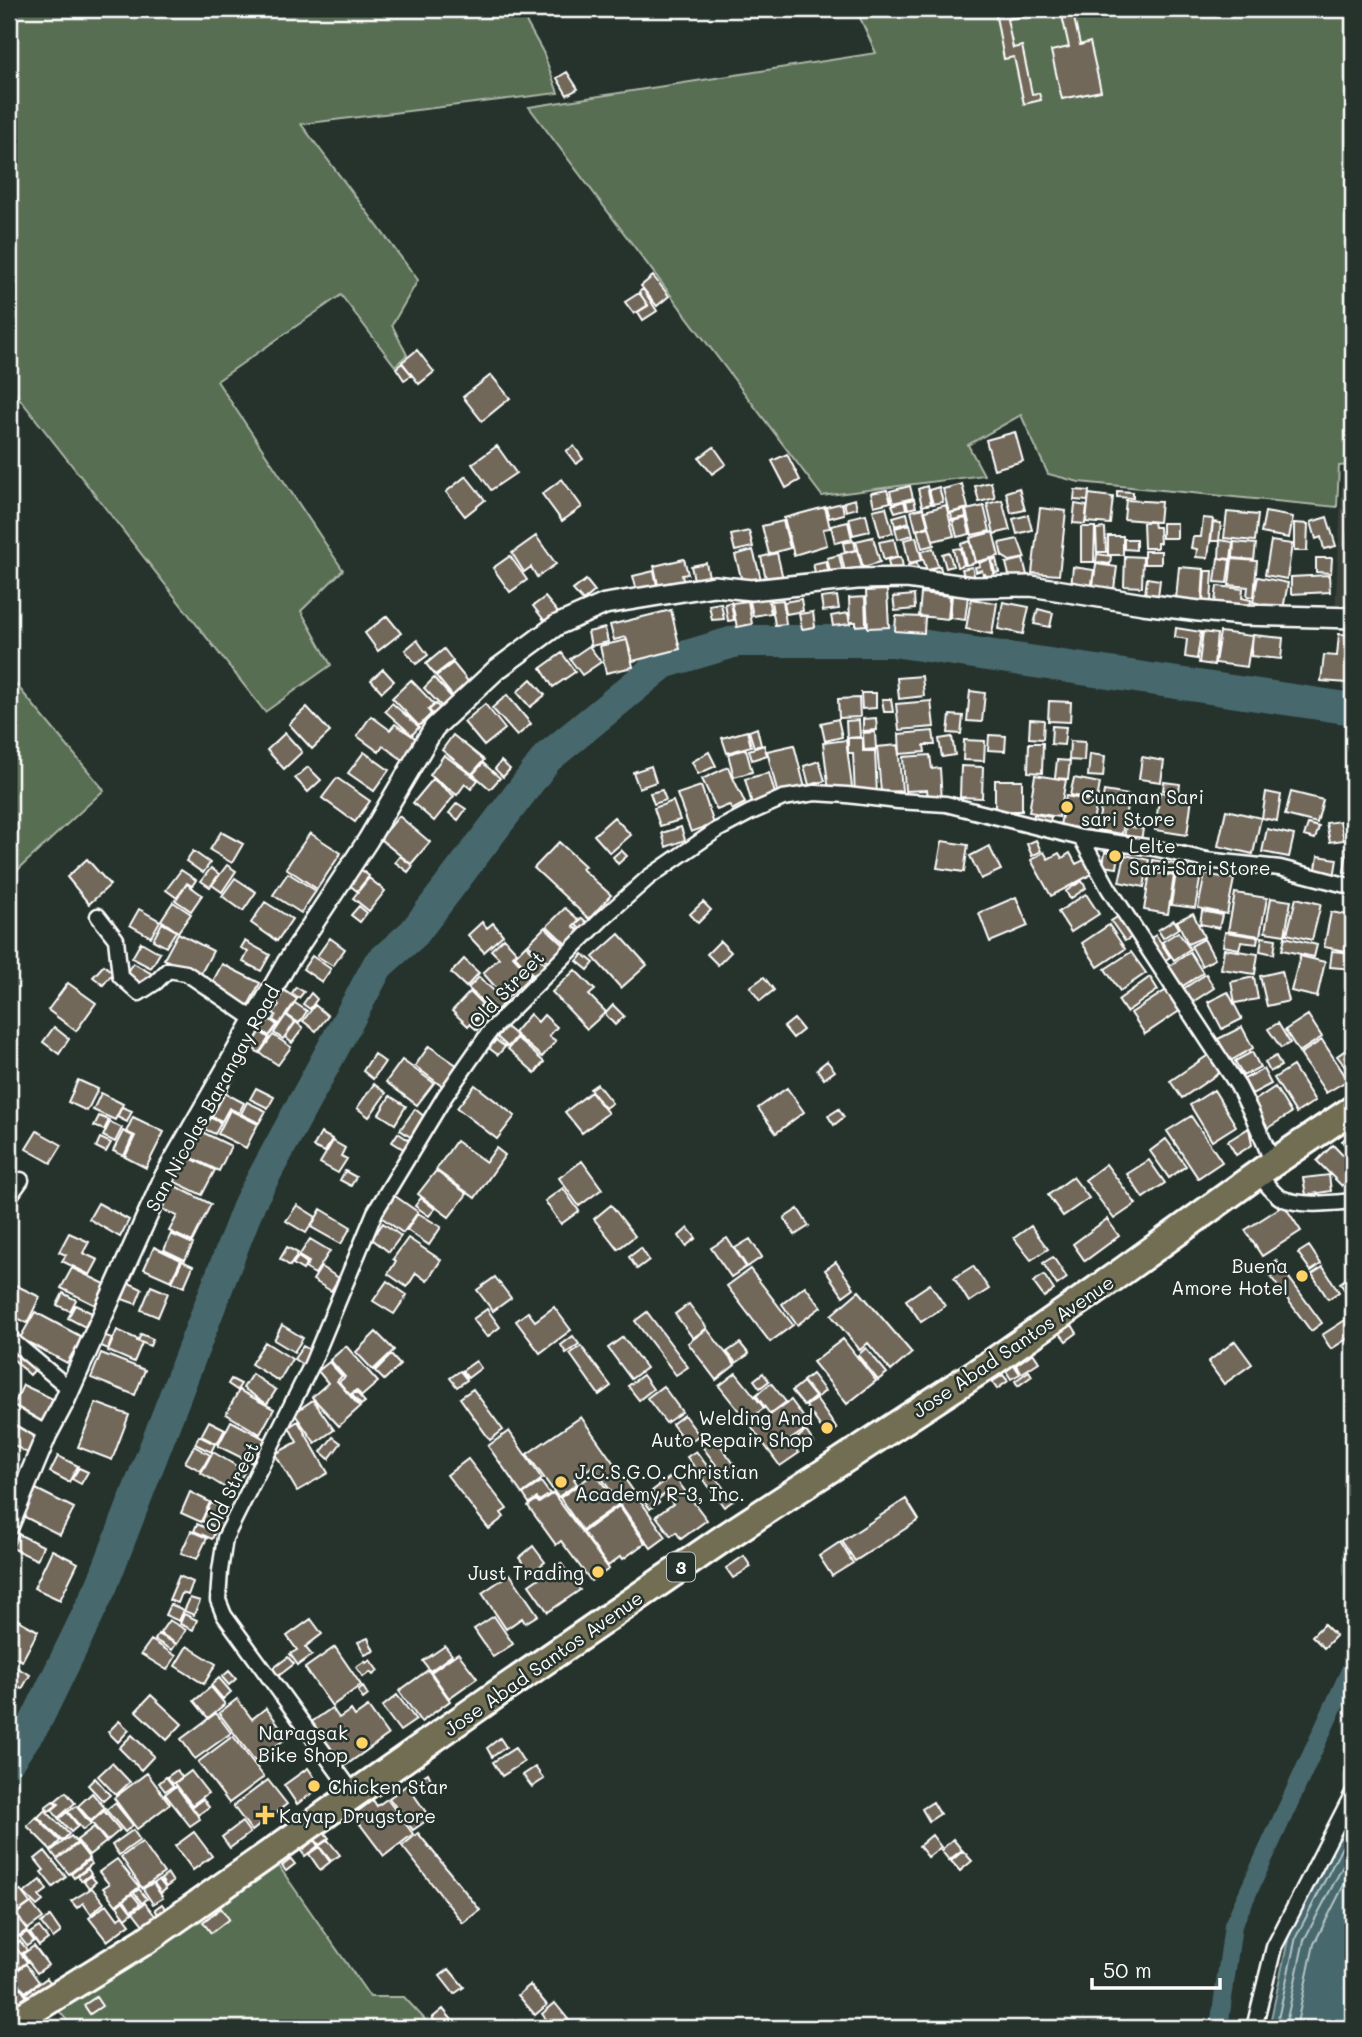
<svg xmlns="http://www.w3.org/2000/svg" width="1362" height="2037" font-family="Mali,sans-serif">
  <rect width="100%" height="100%" fill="#26332d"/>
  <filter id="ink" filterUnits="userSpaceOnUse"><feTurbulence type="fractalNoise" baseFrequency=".0143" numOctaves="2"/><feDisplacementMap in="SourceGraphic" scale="14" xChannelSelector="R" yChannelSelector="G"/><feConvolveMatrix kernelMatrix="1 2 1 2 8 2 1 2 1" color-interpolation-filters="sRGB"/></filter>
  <g filter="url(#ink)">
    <!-- built -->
    <path fill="#3c433a" d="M 1343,468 L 1353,468 L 1353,615 L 1335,614 Z"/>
    <!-- green -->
    <path fill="#596e52" stroke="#acb6a8" stroke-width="2" d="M 9,9 L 519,9 L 543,52 L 558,93 L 301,124 L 418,280 L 392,325 L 407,355 L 395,366 L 341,295 L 217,381 L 343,570 L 301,611 L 331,665 L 265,712 L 9,385 Z
      M 856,9 L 1353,9 L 1353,465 L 1339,466 L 1337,507 L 1079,482 L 1048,474 L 1021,415 L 968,445 L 984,475 L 822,496 L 529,107 L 876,53 Z
      M 9,676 L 104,790 L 9,878 Z
      M 278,1865 L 370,1997 L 404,1997 L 433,2028 L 73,2028 L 55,2006 Z"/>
    <!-- water -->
    <path fill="#47686d" stroke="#91a4a7" stroke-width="2" d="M 1353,1823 L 1353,2028 L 1269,2028 L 1289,1935 L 1336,1843 Z"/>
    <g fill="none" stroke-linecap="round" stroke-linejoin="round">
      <!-- shore -->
      <path stroke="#b5c3c5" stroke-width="2" d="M 1276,2028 L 1296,1937 L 1342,1847 L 1353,1834
        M 1285,2028 L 1304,1940 L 1353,1847
        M 1296,2028 L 1314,1944 L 1353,1867"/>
      <!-- canal -->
      <path stroke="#47686d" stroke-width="18" d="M 1219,2028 L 1233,1925 L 1353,1664"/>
      <!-- river -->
      <path stroke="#47686d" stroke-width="32" d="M 9,1760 L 36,1721 L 102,1585 L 250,1202 L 378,965 L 414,933 L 547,758 L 663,663 L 737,641 L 893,641 L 1353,709"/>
    </g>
    <!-- building -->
    <path fill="#71675a" stroke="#fff" stroke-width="2" d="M 1005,9 L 1019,9 L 1021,17 L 1007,19 L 1013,48 L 1022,46 L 1032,94 L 1039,93 L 1041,100 L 1024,104 L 1014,57 L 1004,59 L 995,11 Z
      M 1038,9 L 1072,9 L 1080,45 L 1090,42 L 1101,91 L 1062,99 L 1051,51 L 1069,47 L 1061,11 L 1040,16 Z
      M 567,72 L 578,89 L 567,95 L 557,78 Z
      M 653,276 L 669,296 L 657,306 L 641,286 Z
      M 643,289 L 657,311 L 643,320 L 638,312 L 648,306 L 639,292 Z
      M 639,293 L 648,305 L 634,314 L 625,302 Z
      M 417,350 L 434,372 L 419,384 L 402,362 Z
      M 402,363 L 412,375 L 404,380 L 396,368 Z
      M 491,375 L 510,398 L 482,421 L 463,397 Z
      M 1015,432 L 1023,461 L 994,469 L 986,440 Z
      M 497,446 L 516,473 L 491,490 L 472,464 Z
      M 574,446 L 583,459 L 576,464 L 566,451 Z
      M 714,447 L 726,464 L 712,474 L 699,458 Z
      M 787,454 L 800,480 L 786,488 L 772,461 Z
      M 466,476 L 485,500 L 465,516 L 446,492 Z
      M 562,479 L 582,507 L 562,521 L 542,494 Z
      M 991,482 L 995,498 L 979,502 L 975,486 Z
      M 962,484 L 968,508 L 949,513 L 943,489 Z
      M 910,486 L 913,498 L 893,503 L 890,491 Z
      M 927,486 L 931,504 L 922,506 L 918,489 Z
      M 939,487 L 943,502 L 933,504 L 929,490 Z
      M 1019,488 L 1025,510 L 1011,513 L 1006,492 Z
      M 887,490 L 891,502 L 874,506 L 871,493 Z
      M 1075,490 L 1089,491 L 1088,501 L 1074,500 Z
      M 1117,491 L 1133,492 L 1133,498 L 1117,497 Z
      M 1089,494 L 1113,497 L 1110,524 L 1086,522 Z
      M 855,499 L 857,508 L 846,511 L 844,502 Z
      M 914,499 L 916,507 L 908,509 L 906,501 Z
      M 1002,500 L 1010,530 L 994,534 L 987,504 Z
      M 1126,500 L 1161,502 L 1159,522 L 1124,519 Z
      M 904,501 L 906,509 L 895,512 L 892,505 Z
      M 842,503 L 844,514 L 829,518 L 826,507 Z
      M 1075,504 L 1087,506 L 1085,524 L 1073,523 Z
      M 946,505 L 954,536 L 933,541 L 925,511 Z
      M 984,506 L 990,531 L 972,535 L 966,510 Z
      M 825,507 L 830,528 L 823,529 L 827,545 L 794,555 L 784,518 Z
      M 886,507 L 893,533 L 880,536 L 873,510 Z
      M 923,508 L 928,526 L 916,530 L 911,511 Z
      M 1040,508 L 1066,511 L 1059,575 L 1032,573 Z
      M 965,510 L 966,517 L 952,520 L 951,513 Z
      M 1227,512 L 1258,515 L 1255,541 L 1224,538 Z
      M 1265,512 L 1293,517 L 1289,538 L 1261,533 Z
      M 907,513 L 909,522 L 895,526 L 893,517 Z
      M 866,514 L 870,531 L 853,535 L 849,518 Z
      M 1028,515 L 1032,530 L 1017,534 L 1013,519 Z
      M 1327,517 L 1336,546 L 1324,549 L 1321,537 L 1316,539 L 1311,522 Z
      M 966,518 L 970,534 L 957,537 L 953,521 Z
      M 1203,518 L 1213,519 L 1208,558 L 1196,557 L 1197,549 L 1191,548 L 1193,537 L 1201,537 Z
      M 783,521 L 790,548 L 769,554 L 762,526 Z
      M 848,522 L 852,539 L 835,543 L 831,526 Z
      M 1143,522 L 1153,522 L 1154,527 L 1159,527 L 1160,543 L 1157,543 L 1157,548 L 1144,548 Z
      M 1213,522 L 1221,523 L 1219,541 L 1211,541 Z
      M 1162,523 L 1177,523 L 1177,538 L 1162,538 Z
      M 1294,523 L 1308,524 L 1307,551 L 1294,551 Z
      M 910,524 L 913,535 L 898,539 L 895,528 Z
      M 929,527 L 934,545 L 922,548 L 917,530 Z
      M 1081,527 L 1095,527 L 1094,562 L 1081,562 Z
      M 1105,528 L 1106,552 L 1097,552 L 1096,529 Z
      M 749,531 L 753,547 L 735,551 L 731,535 Z
      M 993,532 L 999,556 L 976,562 L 970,538 Z
      M 1348,533 L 1353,533 L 1353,567 L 1347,567 Z
      M 536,536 L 556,564 L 537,577 L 531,567 L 524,572 L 512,553 Z
      M 1108,536 L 1123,536 L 1123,555 L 1108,555 Z
      M 873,537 L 880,562 L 863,567 L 856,541 Z
      M 916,537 L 922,560 L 909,563 L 904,540 Z
      M 894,539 L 898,556 L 884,560 L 879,542 Z
      M 1018,539 L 1025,558 L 1010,561 L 1002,556 L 999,543 Z
      M 1124,539 L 1136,539 L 1136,550 L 1124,549 Z
      M 1220,540 L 1233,542 L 1231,559 L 1219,558 Z
      M 854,541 L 856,550 L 845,552 L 843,543 Z
      M 970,541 L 975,563 L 966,565 L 961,544 Z
      M 1271,541 L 1292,544 L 1287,579 L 1265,575 Z
      M 1234,542 L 1256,544 L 1254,560 L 1233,558 Z
      M 933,548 L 938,566 L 927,571 L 921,552 Z
      M 960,548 L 964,565 L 957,567 L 953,549 Z
      M 753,550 L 762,583 L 744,588 L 735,555 Z
      M 857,550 L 862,567 L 845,572 L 841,554 Z
      M 1144,551 L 1161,551 L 1161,564 L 1144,564 Z
      M 949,552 L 953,566 L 946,568 L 942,554 Z
      M 777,553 L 784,583 L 768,587 L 761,557 Z
      M 1097,554 L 1111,556 L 1110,564 L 1096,562 Z
      M 839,555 L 843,573 L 831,576 L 827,558 Z
      M 510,556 L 527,580 L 510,592 L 493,568 Z
      M 1125,556 L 1143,557 L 1142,587 L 1124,586 Z
      M 901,557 L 904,572 L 891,575 L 888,560 Z
      M 1218,558 L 1230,560 L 1227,583 L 1215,582 Z
      M 1316,558 L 1332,558 L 1331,573 L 1316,572 Z
      M 684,559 L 688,574 L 682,575 L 685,588 L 660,594 L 654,566 Z
      M 990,559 L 995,579 L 987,581 L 985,574 L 983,575 L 982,570 L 976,572 L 975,567 L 980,566 L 979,563 Z
      M 996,559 L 999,572 L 995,573 L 992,560 Z
      M 1023,559 L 1027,575 L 1010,579 L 1006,563 Z
      M 1232,559 L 1257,561 L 1254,597 L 1247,596 L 1248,587 L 1229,585 Z
      M 826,561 L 829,573 L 816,576 L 813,564 Z
      M 706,563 L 710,581 L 695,584 L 691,566 Z
      M 917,563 L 919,572 L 910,574 L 908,565 Z
      M 1096,564 L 1117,567 L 1113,596 L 1092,593 Z
      M 940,566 L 943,577 L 926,572 L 933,571 L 932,568 Z
      M 972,567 L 976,582 L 966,584 L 962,569 Z
      M 1073,567 L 1094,570 L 1091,590 L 1071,587 Z
      M 1179,567 L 1204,569 L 1202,601 L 1176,599 Z
      M 1352,570 L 1353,570 L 1353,608 L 1352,608 Z
      M 654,571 L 658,590 L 638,595 L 633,576 Z
      M 1205,571 L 1213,571 L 1211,602 L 1203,601 Z
      M 1329,575 L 1330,592 L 1291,594 L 1291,577 Z
      M 1258,577 L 1288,583 L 1283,609 L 1253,602 Z
      M 1147,578 L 1160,580 L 1157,604 L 1144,602 Z
      M 586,580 L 595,591 L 583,601 L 573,590 Z
      M 1217,586 L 1243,589 L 1242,598 L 1251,600 L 1249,614 L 1214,610 Z
      M 887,590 L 889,627 L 868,628 L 866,591 Z
      M 921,593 L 950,596 L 948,619 L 919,616 Z
      M 914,595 L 915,609 L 895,611 L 893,597 Z
      M 952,595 L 968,596 L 965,620 L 950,618 Z
      M 837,596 L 839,609 L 823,611 L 821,598 Z
      M 545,597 L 560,615 L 548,625 L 533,606 Z
      M 865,597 L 866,625 L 856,626 L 856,622 L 850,622 L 849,598 Z
      M 768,598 L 771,613 L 753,616 L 750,601 Z
      M 801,599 L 803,611 L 786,614 L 784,602 Z
      M 971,599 L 997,603 L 992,634 L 966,629 Z
      M 783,600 L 786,624 L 775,625 L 771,601 Z
      M 748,601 L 752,624 L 737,627 L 732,603 Z
      M 731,602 L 734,620 L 728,621 L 725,604 Z
      M 1003,602 L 1029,607 L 1023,634 L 998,629 Z
      M 721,603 L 724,619 L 712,620 L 709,605 Z
      M 1038,609 L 1053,613 L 1050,627 L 1034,624 Z
      M 671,610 L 680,649 L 633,661 L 626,637 L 614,640 L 610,625 Z
      M 813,612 L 815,627 L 802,629 L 799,614 Z
      M 848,613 L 850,624 L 833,626 L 831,616 Z
      M 387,616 L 401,633 L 378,651 L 365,633 Z
      M 896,616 L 925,617 L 924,633 L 895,631 Z
      M 605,628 L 608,642 L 591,646 L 588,632 Z
      M 1176,628 L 1201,632 L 1197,659 L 1185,657 L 1187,639 L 1175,637 Z
      M 1203,632 L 1217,634 L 1214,665 L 1199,663 Z
      M 1220,632 L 1252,636 L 1247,667 L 1215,663 Z
      M 1339,634 L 1352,635 L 1348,683 L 1321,681 L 1324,655 L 1337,656 Z
      M 1253,635 L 1283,638 L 1281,659 L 1251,656 Z
      M 417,640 L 428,655 L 416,664 L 405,650 Z
      M 627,640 L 633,667 L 606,673 L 600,646 Z
      M 589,646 L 601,662 L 582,675 L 570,659 Z
      M 444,649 L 453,661 L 435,675 L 426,664 Z
      M 562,653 L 575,672 L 553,687 L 541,668 Z
      M 453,663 L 472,686 L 455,699 L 436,676 Z
      M 383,669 L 394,681 L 382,692 L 371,680 Z
      M 922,676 L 924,696 L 899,699 L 897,678 Z
      M 434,678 L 454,700 L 444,709 L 424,688 Z
      M 531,679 L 545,695 L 530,707 L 517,692 Z
      M 411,680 L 434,704 L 428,710 L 431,714 L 419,726 L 392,698 Z
      M 970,691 L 985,693 L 982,722 L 967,721 Z
      M 861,693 L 876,693 L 876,708 L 862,709 Z
      M 507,695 L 531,724 L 517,736 L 492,708 Z
      M 859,698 L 860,717 L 839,718 L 838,699 Z
      M 882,699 L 891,699 L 893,712 L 884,712 Z
      M 931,701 L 934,727 L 899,730 L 896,704 Z
      M 1049,701 L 1071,702 L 1070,722 L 1048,721 Z
      M 392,703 L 419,727 L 412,735 L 385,711 Z
      M 436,704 L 444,713 L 437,719 L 429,710 Z
      M 485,704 L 505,729 L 484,746 L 464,722 Z
      M 307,707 L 330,732 L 312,749 L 289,724 Z
      M 950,715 L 963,716 L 961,734 L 948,733 Z
      M 371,716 L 390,730 L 395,724 L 418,740 L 403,760 L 383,746 L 379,752 L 357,736 Z
      M 876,718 L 877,730 L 863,731 L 863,719 Z
      M 838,719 L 842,737 L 825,741 L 821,723 Z
      M 1030,719 L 1044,720 L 1043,739 L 1029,738 Z
      M 859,720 L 860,737 L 847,738 L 846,721 Z
      M 1052,726 L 1066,727 L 1064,745 L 1051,744 Z
      M 757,728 L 761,745 L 754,747 L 749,731 Z
      M 747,731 L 751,746 L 727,753 L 722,738 Z
      M 933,731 L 935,745 L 924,745 L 925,752 L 900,754 L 899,734 Z
      M 875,732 L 876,749 L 864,750 L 863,733 Z
      M 285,733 L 302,752 L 284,769 L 267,750 Z
      M 453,735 L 484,760 L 472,774 L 442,750 Z
      M 989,735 L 1006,736 L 1005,751 L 988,750 Z
      M 952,737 L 955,755 L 942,757 L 939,739 Z
      M 848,738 L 863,738 L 863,751 L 875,751 L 877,794 L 855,795 L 853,753 L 848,753 Z
      M 846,740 L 852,787 L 829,791 L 823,743 Z
      M 964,740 L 985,741 L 984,761 L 963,760 Z
      M 1070,741 L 1085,742 L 1084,761 L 1069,760 Z
      M 1029,743 L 1043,743 L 1042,773 L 1028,772 Z
      M 764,745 L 767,755 L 752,760 L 749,750 Z
      M 794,745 L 805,788 L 778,795 L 767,751 Z
      M 898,745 L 902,791 L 881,792 L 877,747 Z
      M 746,749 L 752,772 L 734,777 L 728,754 Z
      M 364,752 L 389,770 L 374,791 L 348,773 Z
      M 709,752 L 716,766 L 698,774 L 692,762 Z
      M 1090,754 L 1105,756 L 1103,777 L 1088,776 Z
      M 444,755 L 478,780 L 471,789 L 465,784 L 457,795 L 430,775 Z
      M 930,755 L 932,769 L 940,768 L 942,801 L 929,802 L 927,790 L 905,791 L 903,757 Z
      M 1142,757 L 1164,761 L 1161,782 L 1139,779 Z
      M 1057,760 L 1070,761 L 1068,779 L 1055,778 Z
      M 501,761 L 510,769 L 503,777 L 495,769 Z
      M 819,761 L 825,781 L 809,785 L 804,766 Z
      M 483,763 L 500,778 L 490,789 L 473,774 Z
      M 651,766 L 656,782 L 639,788 L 633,772 Z
      M 961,766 L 983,767 L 982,798 L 960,797 Z
      M 308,767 L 321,780 L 308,792 L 295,778 Z
      M 728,767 L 745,803 L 732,810 L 729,805 L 717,810 L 702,779 Z
      M 769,773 L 776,797 L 752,804 L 745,779 Z
      M 1035,775 L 1066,780 L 1059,817 L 1029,812 Z
      M 337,778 L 370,801 L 355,822 L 322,798 Z
      M 1074,778 L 1100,783 L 1097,800 L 1070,795 Z
      M 433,779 L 454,796 L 434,821 L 413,803 Z
      M 995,780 L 1022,780 L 1022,811 L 995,811 Z
      M 1164,782 L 1180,784 L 1179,792 L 1163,790 Z
      M 701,786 L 714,824 L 691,832 L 677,794 Z
      M 662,790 L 666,800 L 654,804 L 650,793 Z
      M 1104,791 L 1129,795 L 1122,834 L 1097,830 Z
      M 1160,792 L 1192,797 L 1187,835 L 1155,830 Z
      M 1266,792 L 1281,795 L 1277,821 L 1262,818 Z
      M 1291,792 L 1323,800 L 1317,823 L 1285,815 Z
      M 1066,796 L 1097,802 L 1091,831 L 1060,825 Z
      M 673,801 L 680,820 L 660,826 L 654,808 Z
      M 457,803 L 466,809 L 458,820 L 449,813 Z
      M 1226,810 L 1261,818 L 1253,854 L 1218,846 Z
      M 1034,814 L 1051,817 L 1049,827 L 1032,824 Z
      M 399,816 L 430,842 L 411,864 L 380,839 Z
      M 614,817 L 631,835 L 610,853 L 594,835 Z
      M 1340,821 L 1344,840 L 1330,842 L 1326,823 Z
      M 1308,824 L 1319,827 L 1315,839 L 1304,836 Z
      M 1126,826 L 1143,829 L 1140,846 L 1123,843 Z
      M 681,827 L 685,840 L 666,847 L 662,833 Z
      M 1267,829 L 1294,835 L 1289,857 L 1262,852 Z
      M 221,832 L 243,844 L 232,863 L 210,850 Z
      M 310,833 L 341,853 L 317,889 L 286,868 Z
      M 1349,837 L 1353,838 L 1353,874 L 1344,872 Z
      M 1036,840 L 1041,851 L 1032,856 L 1027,844 Z
      M 942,841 L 968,845 L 964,872 L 937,868 Z
      M 559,842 L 585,866 L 582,869 L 611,895 L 589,919 L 534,868 Z
      M 1180,845 L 1215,853 L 1213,861 L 1179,853 Z
      M 989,846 L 1001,870 L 981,879 L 970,856 Z
      M 621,850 L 627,856 L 618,864 L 613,857 Z
      M 193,851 L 210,863 L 203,873 L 186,861 Z
      M 1044,852 L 1048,859 L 1059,853 L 1062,858 L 1070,853 L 1076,864 L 1088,858 L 1096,872 L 1051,896 L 1031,860 Z
      M 1105,852 L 1119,854 L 1117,868 L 1103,866 Z
      M 1125,855 L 1149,860 L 1144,887 L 1119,882 Z
      M 400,856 L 413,866 L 408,872 L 395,862 Z
      M 1318,856 L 1337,859 L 1334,878 L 1315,875 Z
      M 87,859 L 110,885 L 89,904 L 67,877 Z
      M 1153,860 L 1175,864 L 1173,875 L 1152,871 Z
      M 227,865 L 236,871 L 222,892 L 212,885 Z
      M 1177,866 L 1202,869 L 1195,908 L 1171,905 Z
      M 211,868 L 219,874 L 210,887 L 201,881 Z
      M 359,868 L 369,876 L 357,891 L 347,883 Z
      M 181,870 L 196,880 L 192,886 L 187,883 L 177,898 L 166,890 Z
      M 1150,872 L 1174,876 L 1168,914 L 1144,910 Z
      M 288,873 L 316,891 L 301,913 L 273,895 Z
      M 1205,874 L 1234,879 L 1227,914 L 1198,908 Z
      M 235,878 L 256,892 L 243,911 L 222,896 Z
      M 369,878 L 385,891 L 369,911 L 353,898 Z
      M 1082,881 L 1086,888 L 1070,899 L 1066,891 Z
      M 187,884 L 202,895 L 191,911 L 175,900 Z
      M 1235,893 L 1267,898 L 1260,936 L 1228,931 Z
      M 1086,894 L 1099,914 L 1071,932 L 1058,912 Z
      M 1016,897 L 1028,926 L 990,942 L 979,913 Z
      M 1271,898 L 1291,901 L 1285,935 L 1265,932 Z
      M 1296,898 L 1321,904 L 1312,940 L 1287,934 Z
      M 173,902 L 191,914 L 178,932 L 161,920 Z
      M 265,902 L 292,919 L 277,941 L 251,923 Z
      M 703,902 L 711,910 L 698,923 L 690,914 Z
      M 359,906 L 367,913 L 360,922 L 351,915 Z
      M 565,908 L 579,920 L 573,926 L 580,932 L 567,945 L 547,926 Z
      M 139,909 L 160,921 L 151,937 L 130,925 Z
      M 1202,911 L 1222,915 L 1219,928 L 1200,924 Z
      M 1331,912 L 1353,916 L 1352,952 L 1324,947 Z
      M 1193,913 L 1204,937 L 1188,944 L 1177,921 Z
      M 1119,916 L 1132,937 L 1125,941 L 1111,921 Z
      M 582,918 L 591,926 L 584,933 L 576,925 Z
      M 1174,920 L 1179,928 L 1163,938 L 1158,930 Z
      M 482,922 L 487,928 L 493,923 L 503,935 L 484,952 L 468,935 Z
      M 162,923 L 176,931 L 166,947 L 153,940 Z
      M 1109,925 L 1125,949 L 1098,967 L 1082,943 Z
      M 545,927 L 568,949 L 552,966 L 528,944 Z
      M 1178,932 L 1190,949 L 1174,960 L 1162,942 Z
      M 1225,932 L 1258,937 L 1257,944 L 1241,942 L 1239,949 L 1223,946 Z
      M 178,933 L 213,951 L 199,977 L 164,959 Z
      M 619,934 L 647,965 L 621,988 L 593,957 Z
      M 1156,935 L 1170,957 L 1161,963 L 1147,940 Z
      M 1262,937 L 1276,939 L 1274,954 L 1260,951 Z
      M 1285,937 L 1317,945 L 1314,957 L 1282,950 Z
      M 330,938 L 345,949 L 333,966 L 317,956 Z
      M 504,938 L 517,952 L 513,956 L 531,976 L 506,999 L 483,973 L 499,958 L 491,950 Z
      M 1204,939 L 1215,959 L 1202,966 L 1191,946 Z
      M 245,941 L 270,955 L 261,971 L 243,962 L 248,952 L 241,948 Z
      M 720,941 L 731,952 L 718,965 L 707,954 Z
      M 141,942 L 160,953 L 151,968 L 132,958 Z
      M 526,945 L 549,968 L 537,979 L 515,956 Z
      M 1224,949 L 1258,954 L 1255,974 L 1221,969 Z
      M 1332,951 L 1353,953 L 1353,969 L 1330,967 Z
      M 1131,952 L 1146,973 L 1120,991 L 1105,969 Z
      M 1190,952 L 1203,973 L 1181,987 L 1168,967 Z
      M 583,954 L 594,963 L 588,970 L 577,961 Z
      M 312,956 L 331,969 L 322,982 L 303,969 Z
      M 1300,956 L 1325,962 L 1317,997 L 1291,991 Z
      M 464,959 L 479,973 L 466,987 L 451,973 Z
      M 133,963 L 152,974 L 145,987 L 125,975 Z
      M 222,964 L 260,983 L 248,1006 L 210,987 Z
      M 104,965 L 113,973 L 103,985 L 93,977 Z
      M 575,970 L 595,990 L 589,995 L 606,1012 L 587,1029 L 552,992 Z
      M 1282,971 L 1289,1001 L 1267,1006 L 1260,976 Z
      M 1206,974 L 1214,988 L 1191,1003 L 1183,989 Z
      M 479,977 L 505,1001 L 495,1013 L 468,988 Z
      M 764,977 L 774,990 L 760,1001 L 750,987 Z
      M 1150,977 L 1158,990 L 1126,1012 L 1118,1000 Z
      M 1254,977 L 1258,999 L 1235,1003 L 1231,982 Z
      M 68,983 L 96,1003 L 76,1031 L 48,1010 Z
      M 296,987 L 304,992 L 299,998 L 292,993 Z
      M 282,989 L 297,999 L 279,1024 L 273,1020 L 276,1015 L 273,1013 L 279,1005 L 274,1001 Z
      M 1168,989 L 1181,1010 L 1145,1034 L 1131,1013 Z
      M 470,992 L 482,1004 L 476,1011 L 479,1014 L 468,1026 L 452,1011 Z
      M 1228,992 L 1242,1019 L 1222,1029 L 1208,1002 Z
      M 311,993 L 317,999 L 310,1009 L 303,1004 Z
      M 295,1003 L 307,1011 L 299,1023 L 287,1015 Z
      M 315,1005 L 328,1016 L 316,1031 L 303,1021 Z
      M 484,1005 L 491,1012 L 484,1020 L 478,1012 Z
      M 613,1005 L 624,1016 L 615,1025 L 605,1014 Z
      M 530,1014 L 538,1022 L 544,1015 L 557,1027 L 549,1036 L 556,1041 L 542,1057 L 514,1033 Z
      M 286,1015 L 295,1022 L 283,1039 L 274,1033 Z
      M 1308,1015 L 1322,1037 L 1299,1052 L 1285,1030 Z
      M 479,1017 L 484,1022 L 477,1030 L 471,1025 Z
      M 269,1019 L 277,1025 L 269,1036 L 261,1030 Z
      M 794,1019 L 803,1030 L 793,1038 L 784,1027 Z
      M 296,1022 L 303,1028 L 292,1043 L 285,1037 Z
      M 1278,1023 L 1290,1043 L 1281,1048 L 1268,1029 Z
      M 54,1027 L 69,1039 L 59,1054 L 43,1042 Z
      M 506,1027 L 517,1036 L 508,1047 L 497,1037 Z
      M 1242,1027 L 1253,1048 L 1230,1061 L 1218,1039 Z
      M 256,1029 L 269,1038 L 259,1053 L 246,1043 Z
      M 273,1035 L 291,1047 L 278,1065 L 260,1053 Z
      M 517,1038 L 544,1062 L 535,1073 L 508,1049 Z
      M 496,1040 L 505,1047 L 498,1055 L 489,1048 Z
      M 1322,1040 L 1348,1080 L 1326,1093 L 1300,1054 Z
      M 1353,1045 L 1353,1066 L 1348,1070 L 1337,1056 Z
      M 429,1046 L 458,1066 L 443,1087 L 415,1066 Z
      M 1252,1052 L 1260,1067 L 1243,1076 L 1235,1061 Z
      M 374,1054 L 385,1062 L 373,1079 L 363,1071 Z
      M 1210,1054 L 1222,1071 L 1182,1098 L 1170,1081 Z
      M 1276,1056 L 1281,1066 L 1270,1072 L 1265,1062 Z
      M 402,1060 L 434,1083 L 417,1105 L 386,1082 Z
      M 827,1061 L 835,1071 L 824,1079 L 817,1069 Z
      M 1293,1066 L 1315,1101 L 1296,1113 L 1274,1078 Z
      M 1263,1069 L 1271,1084 L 1252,1094 L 1244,1079 Z
      M 78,1080 L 98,1089 L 87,1111 L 68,1102 Z
      M 374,1084 L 386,1093 L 369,1117 L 357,1108 Z
      M 597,1084 L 612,1103 L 605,1108 L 590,1089 Z
      M 475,1085 L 515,1116 L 497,1139 L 457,1108 Z
      M 1275,1087 L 1291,1113 L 1268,1128 L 1251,1103 Z
      M 256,1088 L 274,1097 L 268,1108 L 250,1099 Z
      M 787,1088 L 804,1112 L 776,1133 L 758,1108 Z
      M 217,1089 L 244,1103 L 239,1113 L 229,1108 L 222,1121 L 204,1113 Z
      M 1214,1090 L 1236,1126 L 1212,1141 L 1190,1105 Z
      M 591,1092 L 608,1113 L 582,1133 L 565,1112 Z
      M 101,1093 L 123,1104 L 115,1120 L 93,1110 Z
      M 390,1096 L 406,1106 L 395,1124 L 379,1114 Z
      M 247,1102 L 266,1111 L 259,1123 L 241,1114 Z
      M 122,1107 L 132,1111 L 127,1122 L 117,1117 Z
      M 415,1109 L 426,1118 L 412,1138 L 400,1130 Z
      M 839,1109 L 844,1117 L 834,1125 L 828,1116 Z
      M 230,1110 L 258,1124 L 246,1148 L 218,1134 Z
      M 206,1115 L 221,1123 L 215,1134 L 200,1127 Z
      M 99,1116 L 109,1120 L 104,1130 L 94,1126 Z
      M 1191,1116 L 1222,1162 L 1198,1178 L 1167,1131 Z
      M 133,1117 L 164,1132 L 146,1168 L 125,1157 L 135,1136 L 126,1132 Z
      M 110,1122 L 122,1128 L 115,1142 L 103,1136 Z
      M 1249,1128 L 1252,1145 L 1236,1155 L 1228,1141 Z
      M 37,1131 L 62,1145 L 51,1163 L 26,1149 Z
      M 123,1131 L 133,1136 L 124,1156 L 113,1151 Z
      M 200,1131 L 231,1146 L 219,1171 L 188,1156 Z
      M 1353,1132 L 1353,1157 L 1342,1141 Z
      M 321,1133 L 332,1139 L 325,1152 L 313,1147 Z
      M 398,1133 L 410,1141 L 405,1150 L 392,1142 Z
      M 100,1138 L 111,1143 L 106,1152 L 96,1147 Z
      M 1166,1139 L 1186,1166 L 1169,1178 L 1150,1151 Z
      M 333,1141 L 345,1148 L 341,1156 L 347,1159 L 338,1173 L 320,1163 Z
      M 456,1141 L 486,1162 L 496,1148 L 505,1155 L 475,1198 L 436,1170 Z
      M 1333,1145 L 1353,1166 L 1353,1175 L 1342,1186 L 1317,1161 Z
      M 186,1156 L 215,1170 L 202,1195 L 173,1181 Z
      M 1149,1160 L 1165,1183 L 1143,1198 L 1127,1174 Z
      M 582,1161 L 602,1189 L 579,1206 L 559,1178 Z
      M 1106,1164 L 1136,1204 L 1114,1219 L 1085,1180 Z
      M 345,1171 L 356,1177 L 351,1186 L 340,1180 Z
      M 436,1171 L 467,1194 L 449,1217 L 418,1194 Z
      M 1329,1175 L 1331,1191 L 1306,1195 L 1303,1178 Z
      M 1073,1177 L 1089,1198 L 1063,1216 L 1048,1195 Z
      M 171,1184 L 211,1204 L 192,1242 L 169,1231 L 177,1216 L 160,1208 Z
      M 563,1188 L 579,1211 L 561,1224 L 545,1201 Z
      M 395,1196 L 418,1212 L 403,1233 L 381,1217 Z
      M 421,1198 L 435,1209 L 429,1216 L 415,1206 Z
      M 98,1203 L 129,1220 L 120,1237 L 89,1219 Z
      M 297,1205 L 316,1217 L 306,1233 L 286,1221 Z
      M 611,1205 L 635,1236 L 618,1249 L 594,1219 Z
      M 1284,1205 L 1301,1231 L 1262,1256 L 1245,1230 Z
      M 321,1209 L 351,1227 L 341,1244 L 311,1227 Z
      M 798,1209 L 809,1226 L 795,1235 L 784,1218 Z
      M 418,1213 L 441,1227 L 429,1245 L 407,1230 Z
      M 1107,1219 L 1119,1236 L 1085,1261 L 1073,1244 Z
      M 383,1223 L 401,1236 L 389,1252 L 372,1239 Z
      M 1031,1226 L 1048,1249 L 1031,1260 L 1014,1238 Z
      M 688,1228 L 696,1238 L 686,1246 L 679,1236 Z
      M 69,1233 L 89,1242 L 83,1253 L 98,1260 L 90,1275 L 62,1261 L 66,1255 L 59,1252 Z
      M 171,1234 L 193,1244 L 185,1260 L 164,1250 Z
      M 408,1238 L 441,1260 L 427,1281 L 416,1273 L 407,1287 L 388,1274 L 396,1261 L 393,1259 Z
      M 727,1238 L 746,1267 L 731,1277 L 711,1248 Z
      M 310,1239 L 330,1251 L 315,1274 L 305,1268 L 309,1262 L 299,1256 Z
      M 750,1239 L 762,1257 L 747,1267 L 735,1248 Z
      M 1309,1246 L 1321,1264 L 1311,1271 L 1298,1253 Z
      M 154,1247 L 181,1260 L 171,1281 L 144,1269 Z
      M 287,1247 L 298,1253 L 290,1266 L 280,1259 Z
      M 641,1248 L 649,1260 L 637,1269 L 629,1257 Z
      M 298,1257 L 307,1263 L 303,1270 L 293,1264 Z
      M 1053,1257 L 1067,1278 L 1057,1285 L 1043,1263 Z
      M 1276,1260 L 1322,1323 L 1311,1331 L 1265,1269 Z
      M 182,1261 L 193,1266 L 184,1287 L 172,1282 Z
      M 836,1262 L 854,1288 L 843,1296 L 825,1270 Z
      M 973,1266 L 989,1289 L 969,1302 L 954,1278 Z
      M 321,1267 L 339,1278 L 331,1291 L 313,1280 Z
      M 1323,1267 L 1339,1292 L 1328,1299 L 1312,1274 Z
      M 72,1268 L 105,1284 L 95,1305 L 61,1288 Z
      M 750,1269 L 793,1325 L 770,1342 L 727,1286 Z
      M 1353,1274 L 1353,1302 L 1340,1283 Z
      M 1044,1275 L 1054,1290 L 1044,1297 L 1033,1282 Z
      M 495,1277 L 511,1298 L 493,1311 L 477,1290 Z
      M 387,1281 L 407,1295 L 394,1314 L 373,1301 Z
      M 9,1282 L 40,1297 L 27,1323 L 9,1314 Z
      M 129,1283 L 142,1289 L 136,1304 L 122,1299 Z
      M 930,1284 L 945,1306 L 921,1322 L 906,1300 Z
      M 151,1286 L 168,1293 L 158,1317 L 141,1310 Z
      M 805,1286 L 821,1307 L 797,1325 L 782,1304 Z
      M 859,1291 L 912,1353 L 891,1371 L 868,1343 L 860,1350 L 831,1315 Z
      M 63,1293 L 76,1300 L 70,1311 L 57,1305 Z
      M 689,1304 L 707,1328 L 693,1338 L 675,1314 Z
      M 75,1305 L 92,1313 L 85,1327 L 68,1318 Z
      M 554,1307 L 571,1330 L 540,1353 L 516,1321 L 528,1312 L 535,1321 Z
      M 487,1309 L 500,1327 L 487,1337 L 473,1319 Z
      M 35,1312 L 82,1337 L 67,1363 L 20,1338 Z
      M 647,1312 L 688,1367 L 676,1375 L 635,1321 Z
      M 1353,1315 L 1353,1335 L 1331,1349 L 1322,1335 Z
      M 282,1325 L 303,1338 L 294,1352 L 274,1340 Z
      M 1072,1325 L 1077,1333 L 1066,1341 L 1060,1333 Z
      M 707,1329 L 735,1365 L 716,1380 L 688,1343 Z
      M 117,1330 L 137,1339 L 137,1341 L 142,1343 L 134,1362 L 108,1351 Z
      M 376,1332 L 394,1350 L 373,1370 L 356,1352 Z
      M 141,1334 L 153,1339 L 150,1346 L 138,1341 Z
      M 103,1335 L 112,1338 L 108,1349 L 99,1345 Z
      M 573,1336 L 579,1344 L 566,1353 L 561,1345 Z
      M 623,1337 L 646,1368 L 631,1379 L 608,1348 Z
      M 843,1339 L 876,1381 L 847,1404 L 813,1362 Z
      M 1235,1341 L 1252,1364 L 1224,1384 L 1208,1362 Z
      M 265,1342 L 292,1359 L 279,1381 L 251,1364 Z
      M 740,1343 L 749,1354 L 736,1363 L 727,1352 Z
      M 303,1346 L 312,1351 L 303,1365 L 294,1359 Z
      M 346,1346 L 378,1382 L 362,1396 L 356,1390 L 350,1395 L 339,1382 L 345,1377 L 330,1360 Z
      M 581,1346 L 611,1386 L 599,1395 L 570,1354 Z
      M 866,1348 L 887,1373 L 878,1380 L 858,1355 Z
      M 21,1349 L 39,1365 L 30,1375 L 12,1358 Z
      M 101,1353 L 145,1370 L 135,1395 L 91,1378 Z
      M 1033,1353 L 1039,1362 L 1022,1373 L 1016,1365 Z
      M 391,1355 L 400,1365 L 384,1380 L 375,1371 Z
      M 476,1361 L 481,1368 L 468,1378 L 462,1371 Z
      M 329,1362 L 342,1376 L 337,1381 L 360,1407 L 339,1426 L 312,1397 L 328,1383 L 318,1371 Z
      M 1014,1365 L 1020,1374 L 1011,1379 L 1006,1371 Z
      M 460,1371 L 467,1380 L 457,1387 L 450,1378 Z
      M 1029,1371 L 1032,1376 L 1018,1386 L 1015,1381 Z
      M 736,1373 L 764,1408 L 747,1421 L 719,1386 Z
      M 763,1373 L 769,1381 L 760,1388 L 754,1380 Z
      M 252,1374 L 276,1390 L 267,1404 L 243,1388 Z
      M 812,1374 L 825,1391 L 817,1398 L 803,1381 Z
      M 643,1375 L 653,1389 L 639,1400 L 628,1386 Z
      M 1003,1375 L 1008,1381 L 997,1389 L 992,1382 Z
      M 231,1379 L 241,1384 L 237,1390 L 228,1384 Z
      M 803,1382 L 815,1397 L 804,1406 L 792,1391 Z
      M 771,1383 L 786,1402 L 770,1414 L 756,1395 Z
      M 23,1385 L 53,1399 L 41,1425 L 11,1411 Z
      M 663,1386 L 682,1412 L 666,1423 L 647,1398 Z
      M 473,1389 L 503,1430 L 490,1440 L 460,1398 Z
      M 239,1390 L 274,1409 L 260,1434 L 226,1414 Z
      M 356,1392 L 365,1402 L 361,1405 L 352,1395 Z
      M 816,1399 L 837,1429 L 827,1436 L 806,1406 Z
      M 313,1400 L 334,1430 L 315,1443 L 294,1413 Z
      M 791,1400 L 810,1426 L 790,1440 L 799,1453 L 780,1466 L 752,1428 Z
      M 96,1403 L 129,1415 L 112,1460 L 78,1447 Z
      M 9,1414 L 40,1432 L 27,1453 L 9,1442 Z
      M 684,1415 L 699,1435 L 687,1444 L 672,1424 Z
      M 581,1417 L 666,1537 L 651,1548 L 593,1466 L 574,1479 L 577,1484 L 558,1497 L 527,1454 Z
      M 209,1421 L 225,1429 L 217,1444 L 201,1436 Z
      M 231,1421 L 265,1439 L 252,1463 L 218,1446 Z
      M 298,1421 L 328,1473 L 297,1491 L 275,1454 L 297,1442 L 289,1427 Z
      M 509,1431 L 542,1479 L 522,1494 L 488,1446 Z
      M 806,1431 L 814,1443 L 804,1450 L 796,1439 Z
      M 711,1433 L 737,1468 L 725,1477 L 699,1442 Z
      M 199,1436 L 215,1444 L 211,1452 L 195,1444 Z
      M 333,1437 L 341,1443 L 329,1459 L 321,1452 Z
      M 194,1446 L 210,1455 L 201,1471 L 185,1462 Z
      M 9,1449 L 16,1455 L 9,1465 Z
      M 696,1451 L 733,1501 L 724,1507 L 687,1457 Z
      M 213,1452 L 245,1471 L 232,1492 L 201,1473 Z
      M 58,1456 L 78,1466 L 69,1482 L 50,1472 Z
      M 468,1459 L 507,1509 L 501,1513 L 504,1517 L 489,1529 L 447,1475 Z
      M 79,1468 L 88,1472 L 81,1484 L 72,1479 Z
      M 595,1473 L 618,1505 L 582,1530 L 560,1498 Z
      M 673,1475 L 707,1520 L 681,1539 L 676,1532 L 671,1536 L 656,1516 L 673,1504 L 665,1494 L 658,1499 L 652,1491 Z
      M 541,1482 L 550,1494 L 539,1501 L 537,1498 L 529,1503 L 523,1494 Z
      M 36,1489 L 74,1508 L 60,1535 L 23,1516 Z
      M 190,1492 L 210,1502 L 201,1522 L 181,1513 Z
      M 651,1492 L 659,1502 L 650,1509 L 642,1498 Z
      M 553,1493 L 609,1569 L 591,1581 L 561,1541 L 556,1545 L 528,1506 L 536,1500 L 539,1503 Z
      M 906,1499 L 919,1520 L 855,1561 L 842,1541 Z
      M 211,1503 L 232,1512 L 223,1531 L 202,1521 Z
      M 619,1506 L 645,1543 L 623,1559 L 621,1556 L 608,1566 L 583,1532 Z
      M 197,1524 L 215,1532 L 212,1539 L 194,1531 Z
      M 191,1531 L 207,1538 L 197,1559 L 181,1553 Z
      M 18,1534 L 43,1546 L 37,1560 L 12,1548 Z
      M 840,1542 L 853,1563 L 832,1576 L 819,1556 Z
      M 533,1546 L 545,1562 L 531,1573 L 519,1558 Z
      M 52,1550 L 78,1563 L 60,1600 L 34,1588 Z
      M 744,1556 L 751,1567 L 733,1578 L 726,1568 Z
      M 561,1563 L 580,1590 L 548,1612 L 529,1585 Z
      M 510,1574 L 538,1615 L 525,1623 L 522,1618 L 506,1629 L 482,1593 Z
      M 179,1576 L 193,1582 L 188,1595 L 182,1593 L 178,1603 L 169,1600 Z
      M 190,1598 L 200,1601 L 194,1615 L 184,1611 Z
      M 170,1604 L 184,1610 L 179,1621 L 165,1615 Z
      M 184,1614 L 197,1620 L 193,1630 L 180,1624 Z
      M 9,1615 L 38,1631 L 22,1661 L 9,1654 Z
      M 494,1616 L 513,1644 L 493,1657 L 474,1629 Z
      M 311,1619 L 322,1634 L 305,1647 L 312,1655 L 298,1665 L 290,1654 L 297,1650 L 287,1636 Z
      M 169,1620 L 186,1630 L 177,1644 L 160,1633 Z
      M 1324,1624 L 1336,1636 L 1324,1648 L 1312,1636 Z
      M 158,1634 L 176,1644 L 172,1650 L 155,1640 Z
      M 368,1638 L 374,1651 L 365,1655 L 358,1642 Z
      M 151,1640 L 176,1656 L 167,1670 L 141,1654 Z
      M 187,1646 L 216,1664 L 204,1684 L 175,1666 Z
      M 445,1646 L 452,1655 L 430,1671 L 423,1661 Z
      M 335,1647 L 361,1685 L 332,1706 L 305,1668 Z
      M 458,1653 L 477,1678 L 449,1698 L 431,1672 Z
      M 288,1657 L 294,1664 L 277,1677 L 271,1670 Z
      M 370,1660 L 378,1671 L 373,1675 L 370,1672 L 363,1677 L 356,1667 L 365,1661 L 366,1663 Z
      M 12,1665 L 30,1675 L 22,1689 L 9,1682 L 9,1671 Z
      M 428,1670 L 450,1701 L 421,1722 L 399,1691 Z
      M 229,1671 L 236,1679 L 229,1685 L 222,1677 Z
      M 219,1678 L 231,1692 L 223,1699 L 211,1685 Z
      M 9,1685 L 19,1690 L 9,1707 Z
      M 211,1687 L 225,1704 L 208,1718 L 194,1701 Z
      M 363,1687 L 368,1695 L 363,1699 L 358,1691 Z
      M 151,1695 L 182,1724 L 167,1740 L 136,1711 Z
      M 397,1695 L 416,1720 L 400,1731 L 382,1707 Z
      M 237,1699 L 252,1719 L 266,1708 L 288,1737 L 255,1761 L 219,1713 Z
      M 368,1707 L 388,1735 L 342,1768 L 310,1723 L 332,1708 L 339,1718 L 351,1710 L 355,1716 Z
      M 216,1713 L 231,1733 L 195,1759 L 181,1739 Z
      M 119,1721 L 129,1730 L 118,1742 L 108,1732 Z
      M 132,1735 L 154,1756 L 141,1770 L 119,1748 Z
      M 233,1736 L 264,1777 L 229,1803 L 198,1762 Z
      M 500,1738 L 506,1747 L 492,1757 L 487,1748 Z
      M 515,1748 L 524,1762 L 502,1776 L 493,1762 Z
      M 112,1763 L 130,1782 L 116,1795 L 98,1776 Z
      M 535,1767 L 544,1779 L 532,1787 L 523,1775 Z
      M 308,1768 L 321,1787 L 297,1804 L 284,1785 Z
      M 177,1770 L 182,1777 L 173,1784 L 167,1777 Z
      M 191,1771 L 208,1793 L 192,1805 L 175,1783 Z
      M 147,1773 L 170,1804 L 137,1829 L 114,1798 Z
      M 428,1773 L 432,1781 L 421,1787 L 417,1780 Z
      M 166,1777 L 173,1786 L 165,1791 L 159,1783 Z
      M 95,1778 L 110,1795 L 103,1801 L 88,1785 Z
      M 268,1780 L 287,1804 L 252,1831 L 233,1806 Z
      M 407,1785 L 430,1818 L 413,1830 L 389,1798 Z
      M 176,1786 L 200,1819 L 190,1826 L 165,1794 Z
      M 66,1792 L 75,1803 L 58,1818 L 52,1810 L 59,1804 L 55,1801 Z
      M 92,1793 L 105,1808 L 91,1821 L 78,1806 Z
      M 203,1799 L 209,1807 L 198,1815 L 192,1807 Z
      M 387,1799 L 413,1834 L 384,1856 L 353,1815 L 373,1800 L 377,1806 Z
      M 53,1801 L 57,1805 L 49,1811 L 45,1807 Z
      M 933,1802 L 940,1814 L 929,1821 L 922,1809 Z
      M 115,1803 L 133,1825 L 125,1832 L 106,1810 Z
      M 76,1806 L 91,1824 L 83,1830 L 68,1812 Z
      M 45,1810 L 69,1834 L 62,1841 L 38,1817 Z
      M 104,1811 L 120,1830 L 107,1841 L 91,1822 Z
      M 67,1812 L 78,1826 L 71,1832 L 59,1819 Z
      M 36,1817 L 60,1841 L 51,1850 L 27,1826 Z
      M 242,1822 L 250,1833 L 230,1848 L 222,1837 Z
      M 94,1827 L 106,1842 L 89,1855 L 77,1840 Z
      M 133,1830 L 140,1840 L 119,1855 L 112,1845 Z
      M 194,1832 L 212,1856 L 193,1870 L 175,1846 Z
      M 324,1832 L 329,1838 L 319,1845 L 315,1839 Z
      M 418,1833 L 480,1910 L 463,1923 L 402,1846 Z
      M 932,1835 L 941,1847 L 928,1857 L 919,1846 Z
      M 71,1836 L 77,1843 L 57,1859 L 51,1851 Z
      M 953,1839 L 962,1850 L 949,1860 L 941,1850 Z
      M 314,1840 L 318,1846 L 305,1856 L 301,1851 Z
      M 328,1840 L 340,1855 L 331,1861 L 319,1846 Z
      M 142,1842 L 164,1873 L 142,1888 L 121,1857 Z
      M 78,1844 L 89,1858 L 69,1874 L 57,1859 Z
      M 319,1847 L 330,1862 L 320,1870 L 309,1854 Z
      M 45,1851 L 66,1877 L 53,1887 L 41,1872 L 44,1870 L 35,1859 Z
      M 963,1851 L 972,1861 L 960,1871 L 951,1861 Z
      M 117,1859 L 139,1887 L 116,1905 L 103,1888 L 109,1884 L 99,1872 Z
      M 291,1859 L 295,1864 L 286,1871 L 282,1866 Z
      M 89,1860 L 92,1864 L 74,1878 L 71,1874 Z
      M 88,1869 L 91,1874 L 82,1881 L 78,1876 Z
      M 168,1874 L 173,1882 L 166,1887 L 161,1879 Z
      M 91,1876 L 96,1882 L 89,1888 L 84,1881 Z
      M 41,1880 L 47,1890 L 39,1896 L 43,1901 L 37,1906 L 24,1893 Z
      M 159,1880 L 166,1889 L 161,1893 L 154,1883 Z
      M 153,1883 L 163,1898 L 153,1904 L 143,1889 Z
      M 92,1888 L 104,1903 L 91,1914 L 83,1903 L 77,1908 L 71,1901 Z
      M 139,1889 L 147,1899 L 142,1903 L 134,1893 Z
      M 20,1890 L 30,1903 L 16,1913 L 9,1902 L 9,1899 Z
      M 132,1894 L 140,1904 L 131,1911 L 124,1900 Z
      M 123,1901 L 132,1913 L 126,1918 L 117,1906 Z
      M 31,1903 L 43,1918 L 28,1929 L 16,1914 Z
      M 145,1903 L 156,1917 L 144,1926 L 133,1912 Z
      M 107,1904 L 118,1919 L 123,1915 L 130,1924 L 107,1941 L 89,1918 Z
      M 162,1904 L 167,1911 L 159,1916 L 155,1909 Z
      M 9,1906 L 27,1930 L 16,1938 L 18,1941 L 9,1948 Z
      M 221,1908 L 229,1919 L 211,1933 L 203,1922 Z
      M 50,1916 L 61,1932 L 53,1938 L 41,1923 Z
      M 39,1927 L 48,1939 L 39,1946 L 30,1933 Z
      M 27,1932 L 34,1941 L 27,1946 L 20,1937 Z
      M 20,1941 L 27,1950 L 21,1954 L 14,1945 Z
      M 14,1945 L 27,1962 L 11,1974 L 9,1971 L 9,1949 Z
      M 34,1946 L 48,1965 L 37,1973 L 23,1954 Z
      M 26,1964 L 39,1982 L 25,1992 L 12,1974 Z
      M 449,1969 L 464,1987 L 454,1994 L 440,1976 Z
      M 9,1972 L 17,1984 L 9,1990 Z
      M 47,1978 L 53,1986 L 32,2001 L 26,1993 Z
      M 18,1985 L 29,2000 L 14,2011 L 9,2003 L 9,1992 Z
      M 530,1985 L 547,2005 L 535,2015 L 518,1995 Z
      M 96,1997 L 102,2006 L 90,2014 L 84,2005 Z
      M 555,2003 L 575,2028 L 551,2028 L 552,2027 L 542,2014 Z
      M 443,2009 L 457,2026 L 454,2028 L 441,2028 L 432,2018 Z"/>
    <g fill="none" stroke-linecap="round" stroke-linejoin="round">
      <defs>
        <path id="street" d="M 1081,838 L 1109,889 L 1238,1086 L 1251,1112 L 1273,1163
          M 98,916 L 116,939 L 120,976 L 139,993 L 156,982 L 168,970 L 186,973 L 255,1020
          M 1258,1173 C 1264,1181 1273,1194 1281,1198 C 1302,1207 1332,1203 1353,1201
          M 9,1197 L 21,1180
          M 9,1338 L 70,1389
          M 9,1412 L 47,1434
          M 354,1794 L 224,1615 L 218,1600 L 220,1571 L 225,1538 L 312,1364 L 375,1212 L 445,1096 L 491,1030 L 603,918 L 649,877 L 717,830 L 749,813 L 783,798 L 815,793 L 847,795 L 898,801 L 946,804 L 1081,838 L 1154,848 L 1205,860 L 1280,868 L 1353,887
          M 1254,2028 L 1274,1947 L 1353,1793"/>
        <path id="secondary" d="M 9,1525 L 47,1434 L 64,1402 L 165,1176 L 287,963 L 368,840 L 434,728 L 496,670 L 557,625 L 605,604 L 714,586 L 751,590 L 857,579 L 907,578 L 972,587 L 1031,586 L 1143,604 L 1199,611 L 1243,615 L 1353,618"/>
        <path id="highway" d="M 9,2025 L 145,1941 L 504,1689 L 724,1538 L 990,1364 L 1123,1271 L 1273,1163 L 1353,1109"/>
      </defs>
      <!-- street casing -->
      <use href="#street" stroke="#fff" stroke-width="19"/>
      <!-- secondary casing -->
      <use href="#secondary" stroke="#fff" stroke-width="24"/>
      <!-- highway casing -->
      <use href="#highway" stroke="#fff" stroke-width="32"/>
      <!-- street -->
      <use href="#street" stroke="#26332d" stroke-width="14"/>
      <!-- secondary -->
      <use href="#secondary" stroke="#26332d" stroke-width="19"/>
      <!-- highway -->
      <use href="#highway" stroke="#726e52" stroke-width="26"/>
    </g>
  </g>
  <!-- markers -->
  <g fill="#ffd166" stroke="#26332d" stroke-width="2.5">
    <circle cx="1067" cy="807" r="7"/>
    <circle cx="1115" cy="856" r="7"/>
    <circle cx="1302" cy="1276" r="7"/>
    <circle cx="827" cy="1428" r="7"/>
    <circle cx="561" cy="1482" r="7"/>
    <circle cx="598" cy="1572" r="7"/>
    <circle cx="362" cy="1743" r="7"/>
    <circle cx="314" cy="1786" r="7"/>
    <path d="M261.5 1804.5h7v7h7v7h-7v7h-7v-7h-7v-7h7z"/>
  </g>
  <g text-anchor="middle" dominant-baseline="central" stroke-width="5" stroke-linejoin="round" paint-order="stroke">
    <!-- shield labels -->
    <rect fill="#26332d" stroke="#bec2c0" stroke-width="2" x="667" y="1552.5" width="28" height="29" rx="5"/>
    <g font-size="18" font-weight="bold" fill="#fff">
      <text x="681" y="1567">3</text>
    </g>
    <!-- poi labels -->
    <g font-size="19" fill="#fff" stroke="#26332d" text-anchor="start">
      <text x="1081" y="796">Cunanan Sari<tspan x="1081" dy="22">sari Store</tspan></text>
      <text x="1129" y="845">Lelte<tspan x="1129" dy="22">Sari-Sari Store</tspan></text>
      <text x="1288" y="1265" text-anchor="end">Buena<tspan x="1288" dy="22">Amore Hotel</tspan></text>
      <text x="813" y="1417" text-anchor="end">Welding And<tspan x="813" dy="22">Auto Repair Shop</tspan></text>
      <text x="575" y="1471">J.C.S.G.O. Christian<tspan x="575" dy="22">Academy R-3, Inc.</tspan></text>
      <text x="584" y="1572" text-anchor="end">Just Trading</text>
      <text x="348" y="1732" text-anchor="end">Naragsak<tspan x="348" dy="22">Bike Shop</tspan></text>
      <text x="328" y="1786">Chicken Star</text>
      <text x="279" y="1815">Kayap Drugstore</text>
    </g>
    <!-- street labels -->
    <g font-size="19" fill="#fff" stroke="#26332d">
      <text transform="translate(506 989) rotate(-46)">Old Street</text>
      <text transform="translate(212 1098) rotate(-61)">San Nicolas Barangay Road</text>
      <text transform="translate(1013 1346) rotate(-34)">Jose Abad Santos Avenue</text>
      <text transform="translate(231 1487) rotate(-64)">Old Street</text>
      <text transform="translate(543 1663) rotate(-35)">Jose Abad Santos Avenue</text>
    </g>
  </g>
  <!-- margin -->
  <rect width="1362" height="2037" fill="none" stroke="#26332d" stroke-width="35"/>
  <rect x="18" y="18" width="1327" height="2002" fill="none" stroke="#fff" stroke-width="2.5" filter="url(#ink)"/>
  <!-- scale -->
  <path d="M1092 1978v10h128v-10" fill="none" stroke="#ffffff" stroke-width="3.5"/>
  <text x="1103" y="1978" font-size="21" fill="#ffffff" stroke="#26332d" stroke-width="5" paint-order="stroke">50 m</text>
</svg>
